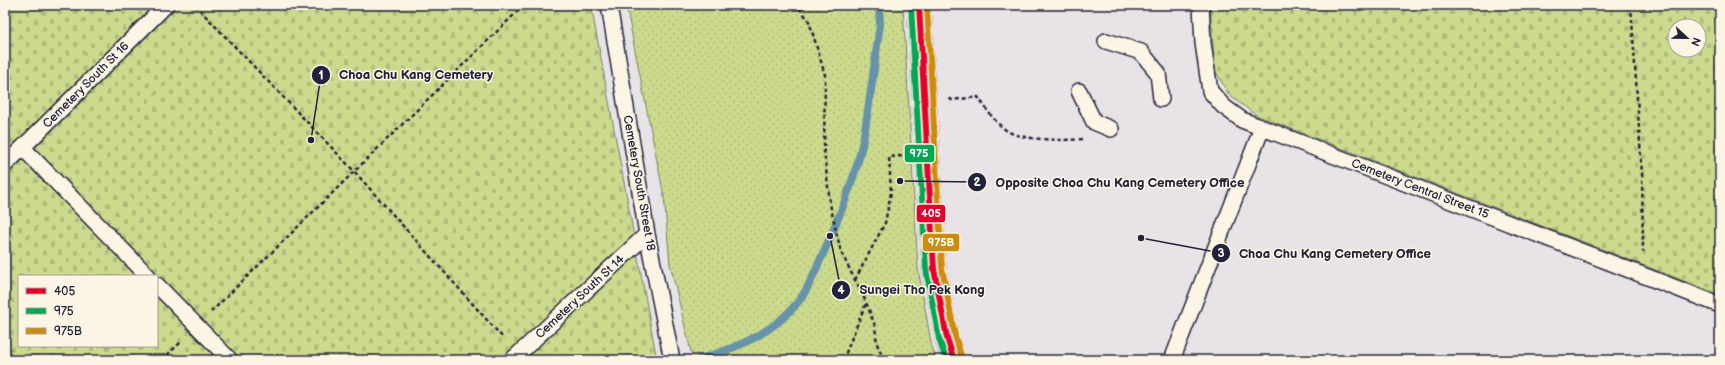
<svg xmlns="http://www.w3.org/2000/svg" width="1725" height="365" font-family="'Balsamiq Sans',sans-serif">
  <defs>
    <pattern id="cemetery-stones" width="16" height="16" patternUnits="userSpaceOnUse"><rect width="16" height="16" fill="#ccda8d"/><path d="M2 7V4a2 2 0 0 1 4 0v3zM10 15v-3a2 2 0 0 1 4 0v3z" fill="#afbb7b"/></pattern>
    <pattern id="park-dots" width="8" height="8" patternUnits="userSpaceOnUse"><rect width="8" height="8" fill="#ccda8d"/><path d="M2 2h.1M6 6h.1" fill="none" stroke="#afbb7b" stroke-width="1.8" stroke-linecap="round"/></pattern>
  </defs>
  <rect width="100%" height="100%" fill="#e8e3e6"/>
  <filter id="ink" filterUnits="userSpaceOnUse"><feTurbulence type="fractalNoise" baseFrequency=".025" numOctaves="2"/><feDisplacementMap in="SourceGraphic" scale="8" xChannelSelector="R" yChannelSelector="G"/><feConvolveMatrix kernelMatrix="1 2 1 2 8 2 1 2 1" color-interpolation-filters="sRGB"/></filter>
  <g filter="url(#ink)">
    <!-- cemetery -->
    <path fill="url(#cemetery-stones)" stroke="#777e64" fill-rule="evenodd" d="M 5,5 L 591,5 L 657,360 L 5,360 ZM 19,276 L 157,276 L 157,346 L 19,346 Z
      M 1210,5 L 1720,5 L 1720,295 L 1256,115 L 1229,95 L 1215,70 ZM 1675,26 L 1699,26 L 1699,50 L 1675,50 Z"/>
    <!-- park -->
    <path fill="url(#park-dots)" stroke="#777e64" d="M 626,5 L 903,5 L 918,268 L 931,343 L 936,360 L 693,360 L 670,264 L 664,196 Z"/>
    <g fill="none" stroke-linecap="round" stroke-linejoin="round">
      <!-- stream -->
      <path stroke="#6693aa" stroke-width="8" d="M 697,360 C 734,349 773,334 798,302 C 809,289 815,270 823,254 C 838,219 854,182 862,145 C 870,106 874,65 880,25 L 879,5"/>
      <defs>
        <path id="service" d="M 609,5 L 647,234 L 672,360
          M 1201,5 L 1203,43 L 1210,91 L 1223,106 L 1242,120 L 1720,305
          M 1106,41 L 1141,52 L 1158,73 L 1161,99
          M 1079,91 L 1094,122 L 1111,129
          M 23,148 L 148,276
          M 5,165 L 166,5
          M 157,285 L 230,360
          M 512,360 L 647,234
          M 1172,360 L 1262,128"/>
        <path id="tertiary" d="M 919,5 L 934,269 L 947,338 L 954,360"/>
      </defs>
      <!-- service casing -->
      <use href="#service" stroke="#22223b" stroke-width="18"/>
      <!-- tertiary casing -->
      <use href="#tertiary" stroke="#22223b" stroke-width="25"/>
      <!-- path -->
      <path stroke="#22223b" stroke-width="2.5" stroke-dasharray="4 3" stroke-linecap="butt" d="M 195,5 L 354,171 L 504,339
        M 793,5 L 801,10 L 809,21 L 825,75 L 824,151 L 830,204 L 841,252 L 866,302 L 875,326 L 877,344 L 884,360
        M 1631,5 L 1642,174 L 1643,252
        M 950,98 L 951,100 L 978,97 C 987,109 995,124 1009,132 C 1023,140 1066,141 1082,139
        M 855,280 L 885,223 L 891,192 L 889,157 L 903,156
        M 211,312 L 524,5
        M 162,360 L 182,341
        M 843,360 L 866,303"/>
      <!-- service -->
      <use href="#service" stroke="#fcf5e5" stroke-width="15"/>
      <!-- tertiary -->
      <use href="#tertiary" stroke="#fcf5e5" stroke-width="22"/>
      <defs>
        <path id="bus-1" d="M 919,5 L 934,269 L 947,338 L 954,360"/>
        <path id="bus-2" d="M 911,5 L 926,269 L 939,339 L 946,360"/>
        <path id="bus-3" d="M 927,5 L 942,268 L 955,336 L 962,358"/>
      </defs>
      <!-- bus-1 casing -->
      <use href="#bus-1" stroke="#fcf5e5" stroke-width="9"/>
      <!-- bus-2 casing -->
      <use href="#bus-2" stroke="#fcf5e5" stroke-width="9"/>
      <!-- bus-3 casing -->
      <use href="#bus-3" stroke="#fcf5e5" stroke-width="9"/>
      <!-- bus-1 -->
      <use href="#bus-1" stroke="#e4002b" stroke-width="6"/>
      <!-- bus-2 -->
      <use href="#bus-2" stroke="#00a651" stroke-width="6"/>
      <!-- bus-3 -->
      <use href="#bus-3" stroke="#cc8c0c" stroke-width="6"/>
    </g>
  </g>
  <g text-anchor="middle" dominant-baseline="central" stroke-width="3" stroke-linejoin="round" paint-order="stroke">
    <!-- street labels -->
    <g font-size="12" fill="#22223b" stroke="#fcf5e5">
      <text transform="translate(86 85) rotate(-45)">Cemetery South St 16</text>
      <text transform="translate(639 183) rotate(80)">Cemetery South Street 18</text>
      <text transform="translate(1420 189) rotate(21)">Cemetery Central Street 15</text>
      <text transform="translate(580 297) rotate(-43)">Cemetery South St 14</text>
    </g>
  </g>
  <!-- callouts -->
  <path fill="none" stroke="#22223b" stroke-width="1.5" d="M311 140L321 75M900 181L977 182M1141 238L1221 253M830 236L841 290"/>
  <g fill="#22223b" stroke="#fcf5e5" stroke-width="1.5">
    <circle cx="311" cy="140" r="4"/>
    <circle cx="900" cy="181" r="4"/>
    <circle cx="1141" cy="238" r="4"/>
    <circle cx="830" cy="236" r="4"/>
    <circle cx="321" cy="75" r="10"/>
    <circle cx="977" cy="182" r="10"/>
    <circle cx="1221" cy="253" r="10"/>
    <circle cx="841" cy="290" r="10"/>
  </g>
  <g font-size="12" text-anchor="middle" font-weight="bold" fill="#fff">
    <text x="321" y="79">1</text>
    <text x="977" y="186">2</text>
    <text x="1221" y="257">3</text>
    <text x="841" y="294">4</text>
  </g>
  <g font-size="13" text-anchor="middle" font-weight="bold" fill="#22223b" stroke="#fcf5e5" stroke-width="3" stroke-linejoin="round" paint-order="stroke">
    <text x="416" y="79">Choa Chu Kang Cemetery</text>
    <text x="1120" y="187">Opposite Choa Chu Kang Cemetery Office</text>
    <text x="1335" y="258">Choa Chu Kang Cemetery Office</text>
    <text x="922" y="294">Sungei Tho Pek Kong</text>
  </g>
  <g stroke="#fcf5e5" stroke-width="1.5">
    <rect x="904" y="144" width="31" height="19" rx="4" fill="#00a651"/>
    <rect x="916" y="204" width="30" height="19" rx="4" fill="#e4002b"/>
    <rect x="922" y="233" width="38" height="19" rx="4" fill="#cc8c0c"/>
  </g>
  <g font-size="11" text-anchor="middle" font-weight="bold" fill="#fff">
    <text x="919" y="157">975</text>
    <text x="931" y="217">405</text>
    <text x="941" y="246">975B</text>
  </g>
  <!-- margin -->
  <rect width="1725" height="365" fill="none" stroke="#fcf5e5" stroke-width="20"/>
  <rect x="10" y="10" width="1705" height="345" fill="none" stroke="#22223b" stroke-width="1.5" filter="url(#ink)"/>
  <!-- legend -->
  <rect x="18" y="275" width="140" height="72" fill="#fcf5e5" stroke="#a5a1a1"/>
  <rect x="26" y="288" width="20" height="6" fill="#e4002b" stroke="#a5a1a1"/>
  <text x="54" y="295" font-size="12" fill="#22223b">405</text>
  <rect x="26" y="308" width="20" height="6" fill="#00a651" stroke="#a5a1a1"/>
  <text x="54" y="315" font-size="12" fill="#22223b">975</text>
  <rect x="26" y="328" width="20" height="6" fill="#cc8c0c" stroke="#a5a1a1"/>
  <text x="54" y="335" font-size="12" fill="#22223b">975B</text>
  <!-- north arrow -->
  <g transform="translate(1687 38) rotate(112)"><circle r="19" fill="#fcf5e5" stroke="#a5a1a1"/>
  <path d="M0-3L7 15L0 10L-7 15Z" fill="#22223b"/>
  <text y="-6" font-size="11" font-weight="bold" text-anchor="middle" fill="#22223b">N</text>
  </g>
</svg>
